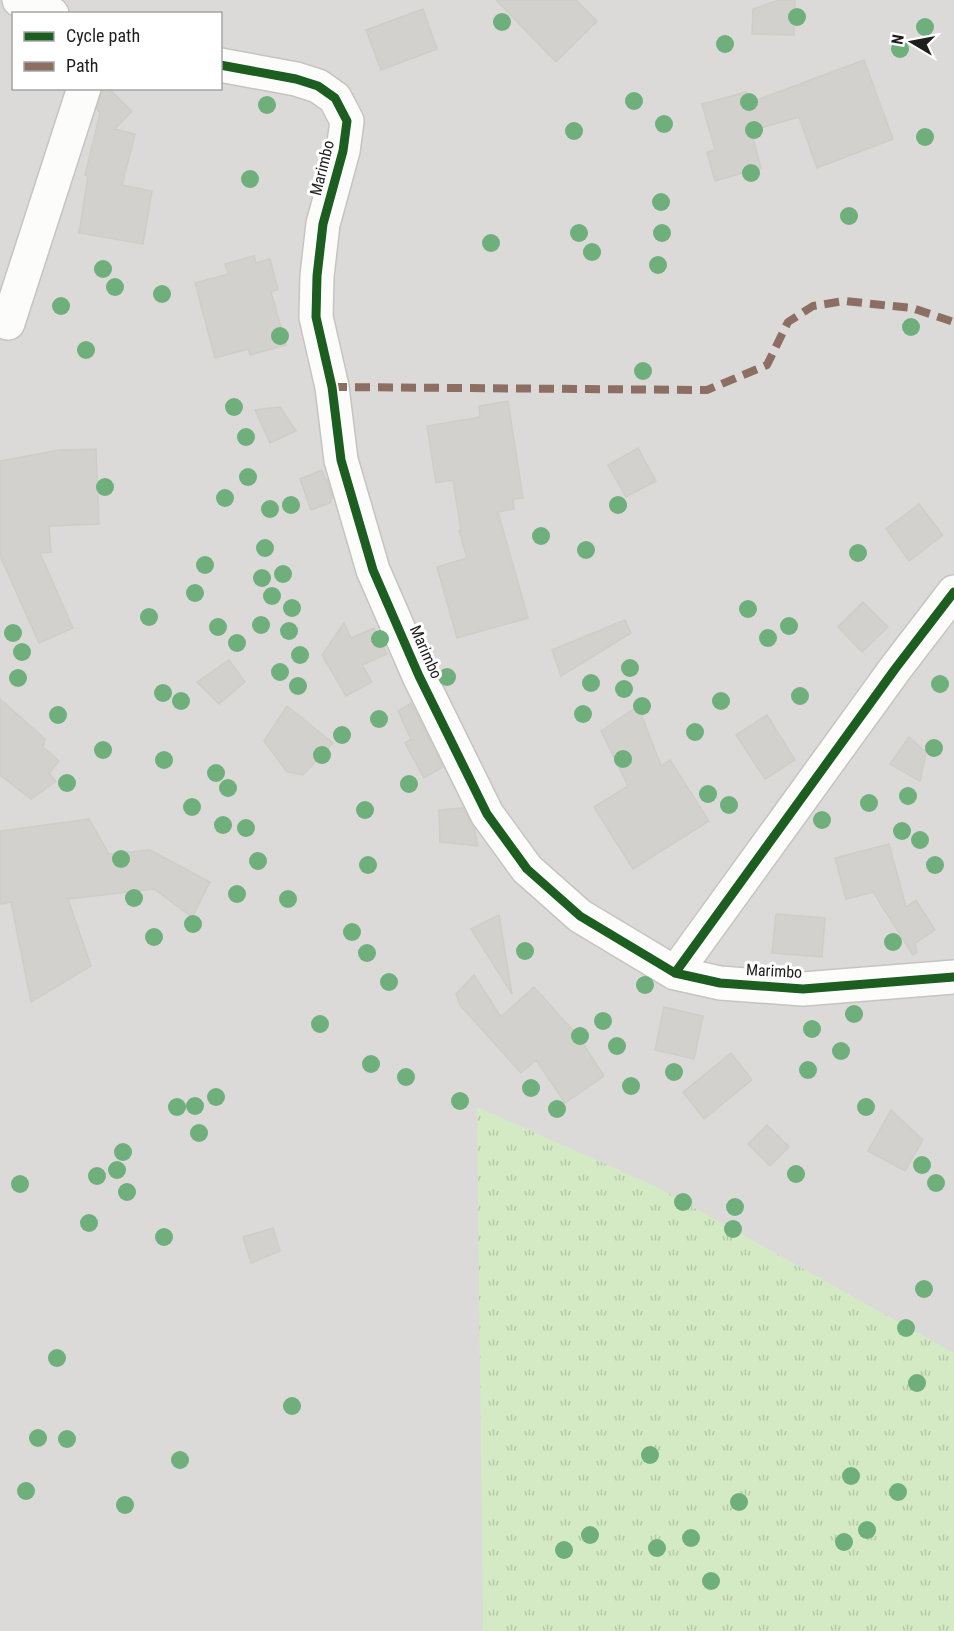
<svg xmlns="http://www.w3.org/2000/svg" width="954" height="1631" font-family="'Roboto Condensed',sans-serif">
  <defs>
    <pattern id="grass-tufts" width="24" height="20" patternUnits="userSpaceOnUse" patternTransform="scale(1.5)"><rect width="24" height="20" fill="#d3eac4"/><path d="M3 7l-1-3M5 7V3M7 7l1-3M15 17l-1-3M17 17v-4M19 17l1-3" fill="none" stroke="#b5c8a8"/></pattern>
  </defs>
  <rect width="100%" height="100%" fill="#ecebe6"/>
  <!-- residential -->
  <path fill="#dbdad8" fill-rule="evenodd" d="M 0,0 L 954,0 L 954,1631 L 0,1631 ZM 14,14 L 220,14 L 220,88 L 14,88 Z"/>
  <!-- grass -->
  <path fill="url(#grass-tufts)" d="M 477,1107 L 657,1187 L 954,1353 L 954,1631 L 483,1631 Z"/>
  <!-- building -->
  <path fill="#d3d1cd" stroke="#cfcdc8" stroke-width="1.5" d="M 496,0 L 576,0 L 597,21 L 556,62 Z
    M 779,0 L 795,0 L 794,35 L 752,34 L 753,9 Z
    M 423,9 L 437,49 L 381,70 L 366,30 Z
    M 864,60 L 893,139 L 817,168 L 799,117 L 751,131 L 761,168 L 715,181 L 707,152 L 715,150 L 702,104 L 746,92 L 749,103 Z
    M 102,88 L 108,88 L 132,111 L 115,129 L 135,134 L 122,185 L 152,191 L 143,244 L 79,233 L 88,176 L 85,175 L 100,113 L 97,109 Z
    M 254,256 L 256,263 L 270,259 L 278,289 L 271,292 L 286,345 L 250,355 L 248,349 L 215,358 L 195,283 L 228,274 L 225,264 Z
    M 508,401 L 523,498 L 513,499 L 514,509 L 498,512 L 528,618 L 457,638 L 437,567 L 467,558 L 459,531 L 461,530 L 453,480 L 436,483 L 427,426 L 480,417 L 479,406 Z
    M 280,407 L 296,431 L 270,443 L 255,410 Z
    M 638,448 L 656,481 L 626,497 L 608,465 Z
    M 96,449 L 99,524 L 49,526 L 51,552 L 40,553 L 73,628 L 39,643 L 0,556 L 0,461 L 59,450 Z
    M 322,470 L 325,479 L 327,479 L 332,496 L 330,503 L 311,510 L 300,479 Z
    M 919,504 L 943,535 L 909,561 L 886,529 Z
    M 863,602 L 888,627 L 862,652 L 838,627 Z
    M 625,620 L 631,633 L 561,676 L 552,650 Z
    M 344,623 L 351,638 L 374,628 L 387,654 L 362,665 L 372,682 L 346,696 L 322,655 Z
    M 229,660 L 245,682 L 219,704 L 197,682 Z
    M 0,699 L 45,739 L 43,747 L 59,761 L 49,773 L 56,781 L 31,799 L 0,775 Z
    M 411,703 L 443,767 L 424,778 L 405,743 L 411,739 L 398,711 Z
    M 287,706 L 333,743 L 303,775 L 287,772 L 264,741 Z
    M 638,706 L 661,766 L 670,760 L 709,821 L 633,869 L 594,807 L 628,786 L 601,731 Z
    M 767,715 L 795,760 L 765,779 L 736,735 Z
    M 909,737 L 926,752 L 920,781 L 890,764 Z
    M 463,808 L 474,828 L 478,846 L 440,842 L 439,810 Z
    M 89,819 L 109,854 L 150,850 L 210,882 L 192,917 L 154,889 L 68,899 L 91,966 L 31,1002 L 11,902 L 0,904 L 0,831 Z
    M 889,844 L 906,907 L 916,900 L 935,930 L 915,943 L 917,952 L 913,955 L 873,892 L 846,899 L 835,858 Z
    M 776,914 L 825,918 L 822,957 L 772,953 Z
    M 499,915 L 512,994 L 471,929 Z
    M 474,975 L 501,1017 L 534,987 L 579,1037 L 604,1076 L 565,1103 L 536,1060 L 521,1073 L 460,1005 L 456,994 Z
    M 664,1007 L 703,1016 L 694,1059 L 655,1050 Z
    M 731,1053 L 752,1080 L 704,1119 L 683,1092 Z
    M 891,1110 L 923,1140 L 905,1171 L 868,1151 Z
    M 767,1125 L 789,1147 L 770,1166 L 748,1144 Z
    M 273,1228 L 280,1251 L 251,1263 L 243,1237 Z"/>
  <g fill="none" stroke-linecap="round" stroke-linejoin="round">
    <defs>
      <path id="minor" d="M 19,0 L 52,14
        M 220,65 L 296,79 L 318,86 L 335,98 L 347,121 L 343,151 L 323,224 L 317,276 L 316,317 L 332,387 L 341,460 L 373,570 L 419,676 L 487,814 L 527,869 L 580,916 L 675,973 L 720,983 L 803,989 L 954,977
        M 8,323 L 84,88
        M 675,973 L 895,669 L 954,592"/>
    </defs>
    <!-- minor casing -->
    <use href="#minor" stroke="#c5c4c2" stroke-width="36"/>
    <!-- minor -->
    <use href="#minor" stroke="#fcfcfb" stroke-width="33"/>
    <!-- quiet -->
    <path stroke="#8d6e63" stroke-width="8" stroke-dasharray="15 8" stroke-linecap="butt" d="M 332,387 L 707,390 L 767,365 L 788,322 L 813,306 L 844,301 L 912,308 L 954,322"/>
    <defs>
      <path id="cycleway" d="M 220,65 L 296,79 L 318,86 L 335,98 L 347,121 L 343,151 L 323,224 L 317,276 L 316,317 L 332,387 L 341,460 L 373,570 L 419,676 L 487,814 L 527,869 L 580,916 L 675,973 L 720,983 L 803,989 L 954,977
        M 675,973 L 895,669 L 954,592"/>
    </defs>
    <!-- cycleway casing -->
    <use href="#cycleway" stroke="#fff" stroke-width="13"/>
    <!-- cycleway -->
    <use href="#cycleway" stroke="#1b5e20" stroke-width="9"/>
  </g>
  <!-- trees -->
  <g fill="#6faf7b">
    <circle cx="797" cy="17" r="9"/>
    <circle cx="502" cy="22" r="9"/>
    <circle cx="925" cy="27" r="9"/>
    <circle cx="725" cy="44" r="9"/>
    <circle cx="900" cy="49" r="9"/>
    <circle cx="634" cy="101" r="9"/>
    <circle cx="749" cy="102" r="9"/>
    <circle cx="267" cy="105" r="9"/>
    <circle cx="664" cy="124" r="9"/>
    <circle cx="754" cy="130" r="9"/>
    <circle cx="574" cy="131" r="9"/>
    <circle cx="925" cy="137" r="9"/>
    <circle cx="751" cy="173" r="9"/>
    <circle cx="250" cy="179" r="9"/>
    <circle cx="661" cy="202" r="9"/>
    <circle cx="849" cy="216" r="9"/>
    <circle cx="579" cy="233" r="9"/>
    <circle cx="662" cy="233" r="9"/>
    <circle cx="491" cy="243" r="9"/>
    <circle cx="592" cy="252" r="9"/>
    <circle cx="658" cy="265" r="9"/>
    <circle cx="103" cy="269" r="9"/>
    <circle cx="115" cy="287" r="9"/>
    <circle cx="162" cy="294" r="9"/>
    <circle cx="61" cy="306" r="9"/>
    <circle cx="911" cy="327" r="9"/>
    <circle cx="280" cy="336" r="9"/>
    <circle cx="86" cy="350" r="9"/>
    <circle cx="643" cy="371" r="9"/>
    <circle cx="234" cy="407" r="9"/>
    <circle cx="246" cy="437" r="9"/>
    <circle cx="248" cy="477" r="9"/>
    <circle cx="105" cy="487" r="9"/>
    <circle cx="225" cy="498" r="9"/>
    <circle cx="291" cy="505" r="9"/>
    <circle cx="618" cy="505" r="9"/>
    <circle cx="270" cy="509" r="9"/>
    <circle cx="541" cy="536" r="9"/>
    <circle cx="265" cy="548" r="9"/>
    <circle cx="586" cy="550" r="9"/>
    <circle cx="858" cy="553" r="9"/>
    <circle cx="205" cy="565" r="9"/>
    <circle cx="283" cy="574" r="9"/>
    <circle cx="262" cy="578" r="9"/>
    <circle cx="195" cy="593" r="9"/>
    <circle cx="272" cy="596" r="9"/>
    <circle cx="292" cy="608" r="9"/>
    <circle cx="748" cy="609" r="9"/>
    <circle cx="149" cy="617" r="9"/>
    <circle cx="261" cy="625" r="9"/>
    <circle cx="789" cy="626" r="9"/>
    <circle cx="218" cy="627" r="9"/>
    <circle cx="289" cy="631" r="9"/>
    <circle cx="13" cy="633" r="9"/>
    <circle cx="768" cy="638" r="9"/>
    <circle cx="380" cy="639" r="9"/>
    <circle cx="237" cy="643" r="9"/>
    <circle cx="22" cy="652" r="9"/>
    <circle cx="300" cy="655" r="9"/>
    <circle cx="630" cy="668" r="9"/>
    <circle cx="280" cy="672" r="9"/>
    <circle cx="447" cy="677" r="9"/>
    <circle cx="18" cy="678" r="9"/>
    <circle cx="591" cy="683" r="9"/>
    <circle cx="940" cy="684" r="9"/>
    <circle cx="298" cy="686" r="9"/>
    <circle cx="624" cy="689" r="9"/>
    <circle cx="163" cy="693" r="9"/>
    <circle cx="800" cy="696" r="9"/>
    <circle cx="181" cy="701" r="9"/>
    <circle cx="721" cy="701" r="9"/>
    <circle cx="642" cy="706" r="9"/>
    <circle cx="583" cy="714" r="9"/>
    <circle cx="58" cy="715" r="9"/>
    <circle cx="379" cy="719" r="9"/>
    <circle cx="695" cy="732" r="9"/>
    <circle cx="342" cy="735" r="9"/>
    <circle cx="934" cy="748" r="9"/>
    <circle cx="103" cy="750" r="9"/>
    <circle cx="322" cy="755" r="9"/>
    <circle cx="623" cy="759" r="9"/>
    <circle cx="164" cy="760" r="9"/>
    <circle cx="216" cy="773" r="9"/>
    <circle cx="67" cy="783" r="9"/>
    <circle cx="409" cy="784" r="9"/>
    <circle cx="228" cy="788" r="9"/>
    <circle cx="708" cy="794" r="9"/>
    <circle cx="908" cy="796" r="9"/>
    <circle cx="869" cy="803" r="9"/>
    <circle cx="729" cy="805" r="9"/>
    <circle cx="192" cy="807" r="9"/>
    <circle cx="365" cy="810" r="9"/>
    <circle cx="822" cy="820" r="9"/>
    <circle cx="223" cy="825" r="9"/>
    <circle cx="246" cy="828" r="9"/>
    <circle cx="902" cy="831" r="9"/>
    <circle cx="920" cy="840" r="9"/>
    <circle cx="121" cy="859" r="9"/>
    <circle cx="258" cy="861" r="9"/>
    <circle cx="368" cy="865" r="9"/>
    <circle cx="935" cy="865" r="9"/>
    <circle cx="237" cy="894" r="9"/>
    <circle cx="134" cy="898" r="9"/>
    <circle cx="288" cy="899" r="9"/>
    <circle cx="193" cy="924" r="9"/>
    <circle cx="352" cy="932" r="9"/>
    <circle cx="154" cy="937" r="9"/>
    <circle cx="893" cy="942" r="9"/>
    <circle cx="525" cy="951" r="9"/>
    <circle cx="367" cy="953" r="9"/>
    <circle cx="389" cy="982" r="9"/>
    <circle cx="645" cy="985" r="9"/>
    <circle cx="854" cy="1014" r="9"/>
    <circle cx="603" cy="1021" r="9"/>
    <circle cx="320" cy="1024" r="9"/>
    <circle cx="812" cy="1029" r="9"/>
    <circle cx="580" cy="1036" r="9"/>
    <circle cx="617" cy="1046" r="9"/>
    <circle cx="841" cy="1051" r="9"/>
    <circle cx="371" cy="1064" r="9"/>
    <circle cx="808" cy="1070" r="9"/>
    <circle cx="674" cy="1072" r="9"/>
    <circle cx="406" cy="1077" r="9"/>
    <circle cx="631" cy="1086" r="9"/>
    <circle cx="531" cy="1088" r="9"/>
    <circle cx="216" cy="1097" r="9"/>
    <circle cx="460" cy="1101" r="9"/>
    <circle cx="195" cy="1106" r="9"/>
    <circle cx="177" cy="1107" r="9"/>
    <circle cx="866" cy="1107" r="9"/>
    <circle cx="557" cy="1109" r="9"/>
    <circle cx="199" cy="1133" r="9"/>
    <circle cx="123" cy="1152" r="9"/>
    <circle cx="922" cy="1165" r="9"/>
    <circle cx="117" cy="1170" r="9"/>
    <circle cx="796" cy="1174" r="9"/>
    <circle cx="97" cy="1176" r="9"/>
    <circle cx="936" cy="1183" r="9"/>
    <circle cx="20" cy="1184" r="9"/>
    <circle cx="127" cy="1192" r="9"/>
    <circle cx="683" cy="1202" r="9"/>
    <circle cx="735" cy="1207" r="9"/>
    <circle cx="89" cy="1223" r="9"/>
    <circle cx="733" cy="1229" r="9"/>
    <circle cx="164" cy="1237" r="9"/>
    <circle cx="924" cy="1289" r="9"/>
    <circle cx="906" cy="1328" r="9"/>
    <circle cx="57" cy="1358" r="9"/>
    <circle cx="917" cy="1383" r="9"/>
    <circle cx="292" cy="1406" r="9"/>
    <circle cx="38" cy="1438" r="9"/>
    <circle cx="67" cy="1439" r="9"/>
    <circle cx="650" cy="1455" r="9"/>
    <circle cx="180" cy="1460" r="9"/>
    <circle cx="851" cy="1476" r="9"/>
    <circle cx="26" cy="1491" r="9"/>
    <circle cx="898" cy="1492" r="9"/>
    <circle cx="739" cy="1502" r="9"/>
    <circle cx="125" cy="1505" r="9"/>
    <circle cx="867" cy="1530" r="9"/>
    <circle cx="590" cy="1535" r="9"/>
    <circle cx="691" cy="1538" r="9"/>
    <circle cx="844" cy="1542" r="9"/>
    <circle cx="657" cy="1548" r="9"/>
    <circle cx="564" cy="1550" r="9"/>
    <circle cx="711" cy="1581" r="9"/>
  </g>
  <g text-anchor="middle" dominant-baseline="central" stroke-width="6" stroke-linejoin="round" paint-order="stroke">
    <!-- street labels -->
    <g font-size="16" fill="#1e1e1e" stroke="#fff">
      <text transform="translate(322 168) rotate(-76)">Marimbo</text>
      <text transform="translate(426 652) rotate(66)">Marimbo</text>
      <text transform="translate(774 971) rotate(3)">Marimbo</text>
    </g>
  </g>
  <!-- legend -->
  <rect x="12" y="12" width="210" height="78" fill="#ffffff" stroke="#a5a5a5" stroke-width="1.5"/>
  <rect x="24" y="32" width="30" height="9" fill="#1b5e20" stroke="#a5a5a5" stroke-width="1.5"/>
  <text x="66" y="42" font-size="18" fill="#1e1e1e">Cycle path</text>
  <rect x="24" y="62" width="30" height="9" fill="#8d6e63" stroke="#a5a5a5" stroke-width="1.5"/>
  <text x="66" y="72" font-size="18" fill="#1e1e1e">Path</text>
  <!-- north arrow -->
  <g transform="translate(912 42) rotate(280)" stroke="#ffffff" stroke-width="4.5" paint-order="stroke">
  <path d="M0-4.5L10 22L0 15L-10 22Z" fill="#1e1e1e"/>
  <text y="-9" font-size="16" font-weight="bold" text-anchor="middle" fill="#1e1e1e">N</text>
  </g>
</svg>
